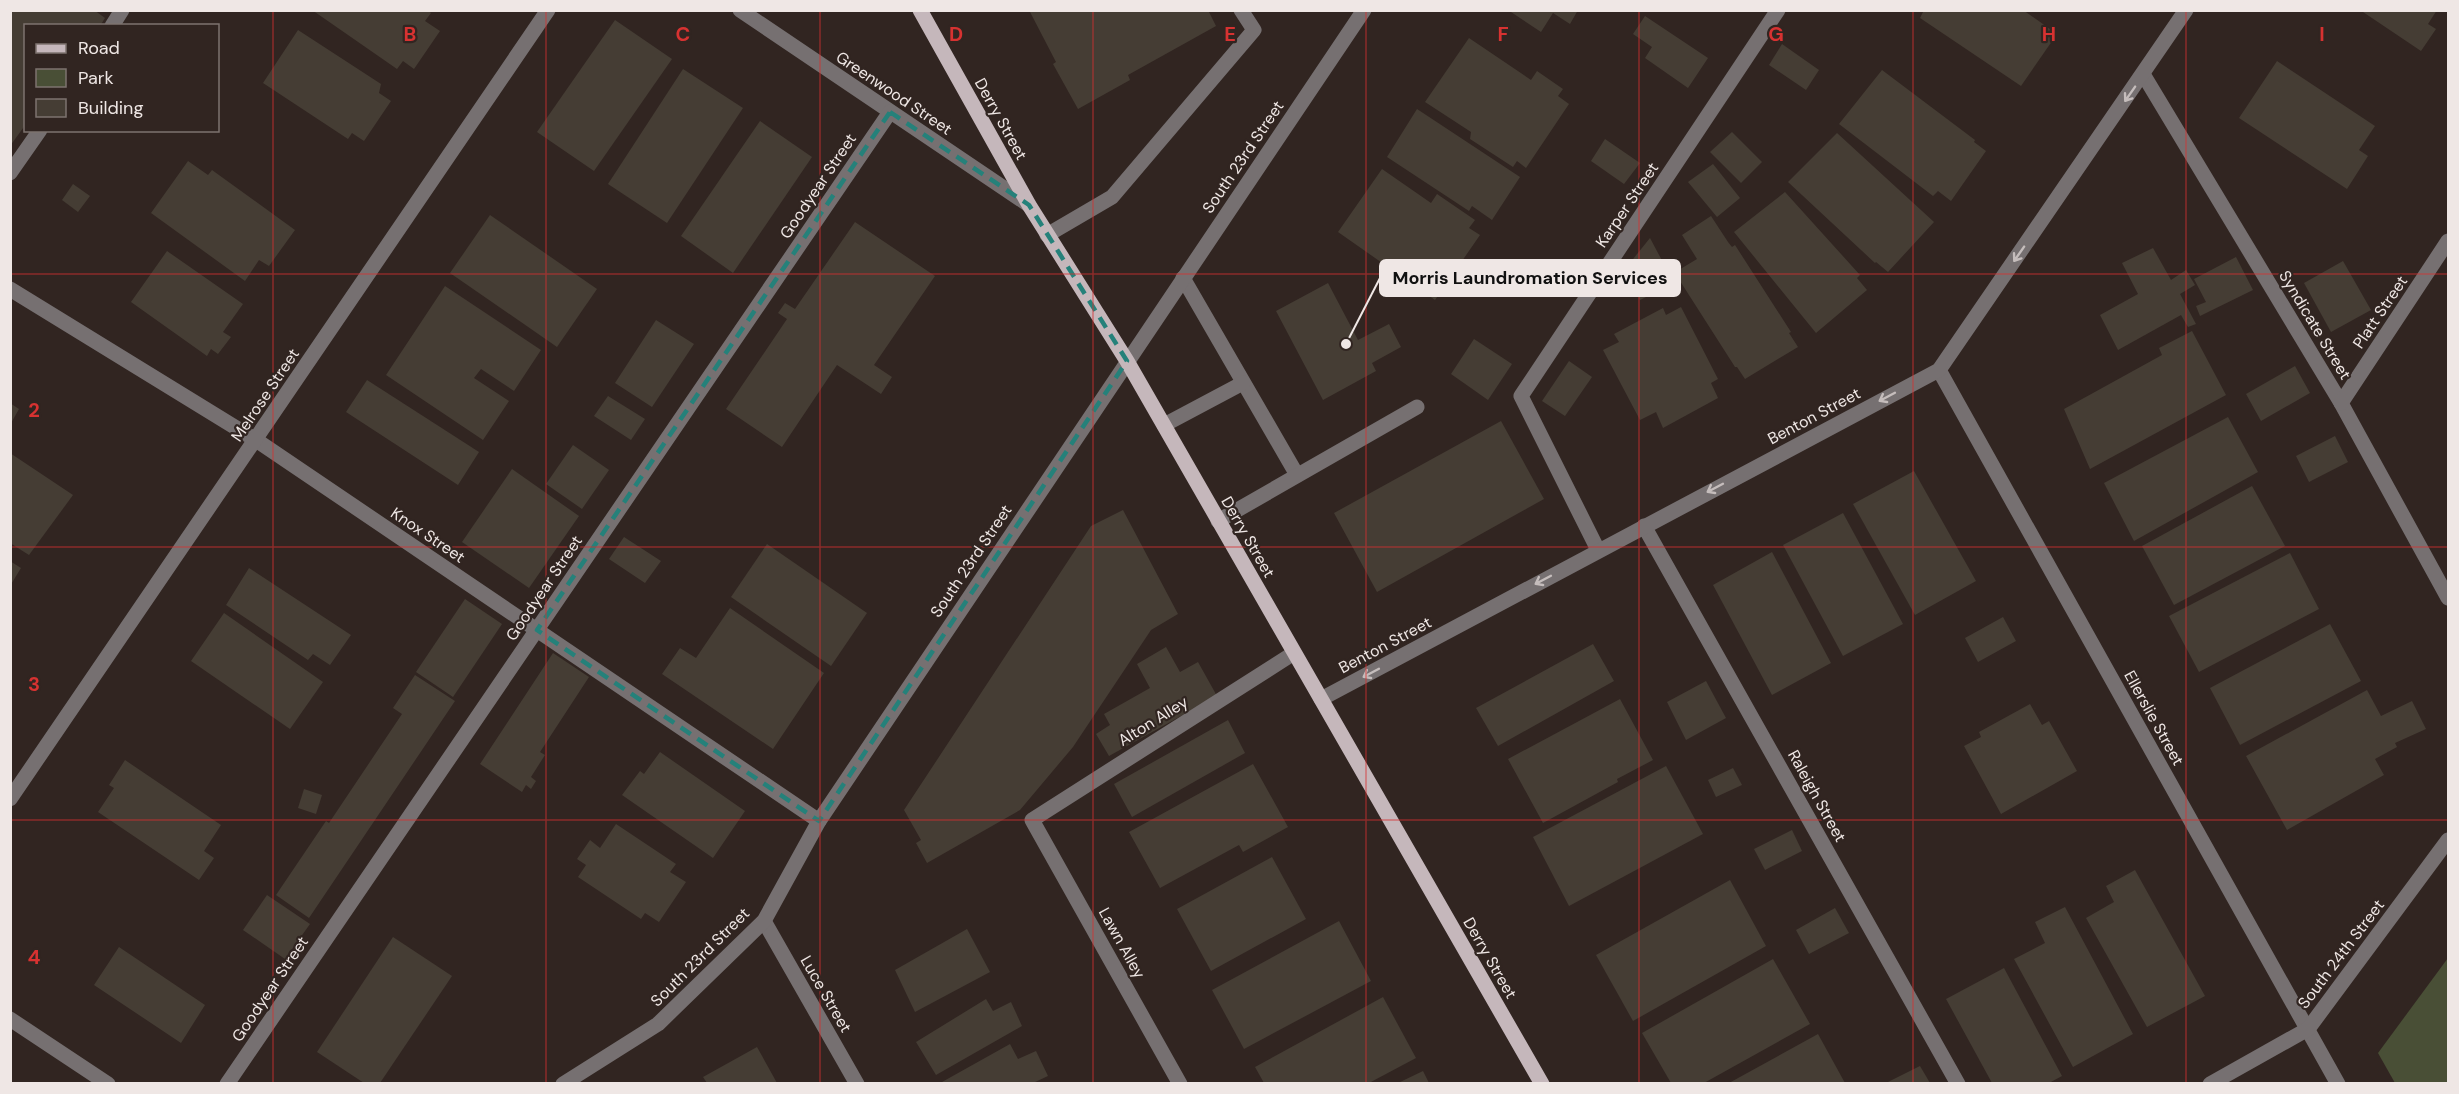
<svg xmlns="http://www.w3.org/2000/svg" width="2459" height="1094" font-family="'DM Sans',sans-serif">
  <rect width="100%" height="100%" fill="#312521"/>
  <path fill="#494f36" d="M2448 958V1083H2395L2378 1053Z"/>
  <g fill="#453d34">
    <path d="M10 10H94L105 18 100 26H26V124L10 146Z"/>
    <path d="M312 10H427L431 13 425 21 440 31 414 69 403 61 397 69Z"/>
    <path d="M1029 10H1208L1216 26 1128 75 1130 80 1078 109 1053 64 1056 62Z"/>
    <path d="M1508 10H1578L1570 24 1553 13 1541 32Z"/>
    <path d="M1924 10H2023L2057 34 2021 86 1920 18Z"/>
    <path d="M2360 10H2437L2428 24 2436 29 2421 51Z"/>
    <path d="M1645 16 1708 58 1688 88 1645 58 1652 47 1633 34Z"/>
    <path d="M615 20 672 59 594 171 537 132Z"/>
    <path d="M298 30 381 84 379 93 391 101 364 141 352 133 348 139 263 83Z"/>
    <path d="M1469 38 1531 80 1537 71 1563 89 1558 96 1569 104 1526 168 1517 161 1513 167 1470 139 1471 132 1425 102Z"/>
    <path d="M1782 44 1819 70 1806 90 1769 65Z"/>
    <path d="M2277 61 2375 126 2359 150 2368 156 2347 189 2239 118Z"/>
    <path d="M683 69 743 108 667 223 608 184Z"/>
    <path d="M1882 70 1975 140 1974 142 1986 151 1951 201 1938 191 1933 196 1839 124Z"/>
    <path d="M1417 109 1520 177 1492 220 1472 206 1469 211 1387 157Z"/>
    <path d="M760 121 812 157 733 273 681 236Z"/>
    <path d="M1732 132 1762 162 1741 183 1710 152Z"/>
    <path d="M1837 133 1934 222 1888 272 1876 262 1875 263 1788 182Z"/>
    <path d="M1605 139 1640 163 1624 184 1591 161Z"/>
    <path d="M188 161 208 175 212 170 295 230 269 266 259 260 245 281 151 213Z"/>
    <path d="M1713 164 1740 198 1717 217 1688 182Z"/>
    <path d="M1382 169 1431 203 1437 194 1475 220 1469 228 1480 235 1435 300 1338 232Z"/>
    <path d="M73 184 90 196 78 212 62 200Z"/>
    <path d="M1785 192 1860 275 1857 278 1867 290 1816 333 1734 232Z"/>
    <path d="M490 215 597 289 557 347 450 273Z"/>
    <path d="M1711 216 1728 242 1732 247 1735 245 1791 332 1789 333 1798 347 1745 379 1737 367H1735L1680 281 1677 271 1697 259 1682 235Z"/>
    <path d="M855 222 935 276 874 365 892 377 881 394 837 365 782 447 726 409 787 319 778 313 785 303 795 309Z"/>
    <path d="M1650 238 1674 283 1640 300 1625 269Z"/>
    <path d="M2153 248 2171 280 2186 270 2195 285 2180 294 2196 324 2188 327 2181 315 2118 350 2100 315 2138 294 2122 263Z"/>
    <path d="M167 251 243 304 223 332 231 337 218 354 211 349 207 356 131 302Z"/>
    <path d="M2236 257 2253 290 2200 316 2196 306 2206 302 2194 279Z"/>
    <path d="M2343 261 2371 310 2331 332 2304 283Z"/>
    <path d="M1328 283 1358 340 1389 324 1401 347 1372 363 1376 371 1323 400 1276 311Z"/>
    <path d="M445 286 541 350 514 391 481 369 474 378 509 401 483 440 386 375Z"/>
    <path d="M1681 307 1718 379 1711 383 1718 398 1663 428 1656 412 1640 420 1603 350 1619 342 1614 334 1663 308 1666 315Z"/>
    <path d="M656 320 694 344 652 407 615 383Z"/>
    <path d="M2192 331 2226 395 2090 469 2064 409 2162 355 2159 348Z"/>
    <path d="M1474 339 1512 364 1488 400 1451 374Z"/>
    <path d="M1569 361 1592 377 1565 416 1542 401Z"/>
    <path d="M2295 366 2310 393 2261 421 2246 394Z"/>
    <path d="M367 380 479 452 458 485 346 412Z"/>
    <path d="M608 396 645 419 631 440 594 416Z"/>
    <path d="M10 403 19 409 10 425Z"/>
    <path d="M2228 417 2258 472 2134 541 2104 483Z"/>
    <path d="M1501 421 1544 499 1377 592 1334 513Z"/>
    <path d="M2335 436 2348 462 2309 482 2296 456Z"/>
    <path d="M573 445 609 470 582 509 546 484Z"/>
    <path d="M10 453 73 495 29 555 10 543Z"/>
    <path d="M512 469 579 516 529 588 462 542Z"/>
    <path d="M1914 471 1976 581 1915 615 1853 504Z"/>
    <path d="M2252 486 2285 546 2174 605 2142 546Z"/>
    <path d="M1123 510 1178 614 1151 630 1073 747 1020 810 927 863 916 843 921 840 904 810 1091 526Z"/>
    <path d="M1843 513 1903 624 1843 656 1783 545Z"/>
    <path d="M624 537 661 561 645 583 609 559Z"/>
    <path d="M767 544 867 613 831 666 731 597Z"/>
    <path d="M1772 552 1831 663 1772 695 1713 585Z"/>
    <path d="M2290 553 2319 609 2199 672 2169 616Z"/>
    <path d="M10 561 21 568 10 586Z"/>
    <path d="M249 568 351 635 330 665 313 654 308 660 226 605Z"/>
    <path d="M465 599 502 624 453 697 416 672Z"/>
    <path d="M730 608 824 673 773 749 662 674 680 648 696 658Z"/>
    <path d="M224 613 323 682 290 729 191 661Z"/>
    <path d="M2003 617 2016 641 1978 662 1965 638Z"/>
    <path d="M2330 624 2361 681 2240 745 2210 688Z"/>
    <path d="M1593 644 1614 681 1498 746 1476 708Z"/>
    <path d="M1166 647 1180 672 1198 662 1217 696 1109 756 1096 734 1110 725 1104 714 1150 688 1137 664Z"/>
    <path d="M553 653 589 677 540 752 545 755 531 777 536 781 531 789 526 785 522 792 480 764Z"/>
    <path d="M415 675 455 701 309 918 276 895 326 821 329 823 402 714 393 708Z"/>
    <path d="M1706 681 1726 718 1686 740 1667 702Z"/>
    <path d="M2367 690 2381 716 2412 701 2426 729 2395 743 2397 747 2375 759 2384 775 2287 830 2246 756Z"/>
    <path d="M1620 699 1653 760 1617 779 1618 782 1543 823 1508 759Z"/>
    <path d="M2030 704 2042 725 2049 721 2077 771 2001 814 1964 746 1981 737 1979 732Z"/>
    <path d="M1228 720 1245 753 1132 817 1114 784Z"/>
    <path d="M660 752 745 811 713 858 622 795 640 771 644 774Z"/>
    <path d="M125 760 221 825 204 851 214 858 199 880 98 812 114 788 109 785Z"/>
    <path d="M1253 764 1288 827 1243 852 1239 845 1160 888 1129 832Z"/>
    <path d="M1666 766 1703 834 1569 906 1533 837Z"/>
    <path d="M1733 768 1742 785 1716 797 1708 780Z"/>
    <path d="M304 789 322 795 316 814 298 808Z"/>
    <path d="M616 824 676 864 670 872 686 882 659 922 645 913 641 919 578 877 586 865 577 859 590 840 600 848Z"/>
    <path d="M1792 830 1802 851 1765 870 1754 849Z"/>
    <path d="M1272 857 1306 919 1211 971 1177 909Z"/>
    <path d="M2135 870 2205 996 2147 1027 2086 918 2114 902 2106 886Z"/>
    <path d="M1730 880 1766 946 1633 1021 1596 955Z"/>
    <path d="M267 895 310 924 285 959 243 930Z"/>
    <path d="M2065 907 2133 1034 2073 1067 2014 959 2045 943 2035 922Z"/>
    <path d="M1835 908 1849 933 1809 954 1796 930Z"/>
    <path d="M1339 921 1371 981 1244 1049 1212 990Z"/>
    <path d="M967 929 990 972 915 1012 895 970Z"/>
    <path d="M393 937 452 976 380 1083H364L317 1052Z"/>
    <path d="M119 947 205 1005 181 1043 94 985Z"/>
    <path d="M1773 959 1810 1024 1704 1083H1671L1642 1033Z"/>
    <path d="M2004 968 2062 1076 2049 1083H1992L1946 999Z"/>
    <path d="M1383 997 1416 1058 1369 1083H1264L1255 1067Z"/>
    <path d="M986 999 993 1011 1011 1002 1022 1026 936 1075 916 1042Z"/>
    <path d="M1818 1034 1845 1083H1729Z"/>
    <path d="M1010 1044 1018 1059 1036 1051 1048 1076 1033 1083H943L942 1082Z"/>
    <path d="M757 1047 777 1083H707L703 1077Z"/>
    <path d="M1920 1066 1930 1083H1886Z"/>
    <path d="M1423 1071 1429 1083H1398Z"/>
  </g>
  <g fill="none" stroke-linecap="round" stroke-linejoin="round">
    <g stroke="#767071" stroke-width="15">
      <path d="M740 10 1029 205"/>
      <path d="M112 26 122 10"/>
      <path d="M2143 74 2341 403 2448 598"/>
      <path d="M10 173 40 130"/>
      <path d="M1047 235 1112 197 1254 30 1241 10"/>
      <path d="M1183 278 1297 475"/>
      <path d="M10 289 256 440 819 821"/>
      <path d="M1939 370 2338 1084"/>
      <path d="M2341 403 2448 241"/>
      <path d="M1164 425 1243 383"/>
      <path d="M1218 521 1417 407"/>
      <path d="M1644 526 1958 1084"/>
      <path d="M1598 550 1521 396 1778 10"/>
      <path d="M1321 699 1939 370 2186 10"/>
      <path d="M10 799 548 10"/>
      <path d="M764 921 857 1084"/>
      <path d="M10 1019 108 1084"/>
      <path d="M227 1084 890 112"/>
      <path d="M563 1084 658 1024 764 921 819 821 1364 10"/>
      <path d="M1180 1084 1032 820 1294 653"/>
      <path d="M2210 1084 2308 1029 2448 840"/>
    </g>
    <path stroke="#c5b7bb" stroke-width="15" d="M920 10 1029 205 1127 361 1542 1084"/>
  </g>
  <defs><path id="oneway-shaft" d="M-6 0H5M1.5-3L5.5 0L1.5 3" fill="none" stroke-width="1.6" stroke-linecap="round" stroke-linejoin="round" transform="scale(1.5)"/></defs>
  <g stroke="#c5bdbc">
    <use href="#oneway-shaft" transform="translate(2130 94) rotate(125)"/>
    <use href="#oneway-shaft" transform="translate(2019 254) rotate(125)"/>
    <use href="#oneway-shaft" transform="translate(1887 397) rotate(152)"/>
    <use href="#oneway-shaft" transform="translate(1715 488) rotate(152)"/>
    <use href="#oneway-shaft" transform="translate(1543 580) rotate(152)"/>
    <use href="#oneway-shaft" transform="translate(1371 673) rotate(152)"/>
  </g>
  <path fill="none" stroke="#25817a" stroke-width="4.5" stroke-dasharray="12 8" stroke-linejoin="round" d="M890 112 1029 205 1127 361 819 821 537 630Z"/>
  <path fill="none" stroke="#d73231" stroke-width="1.5" stroke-opacity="0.55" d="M273 10V1084M546 10V1084M820 10V1084M1093 10V1084M1366 10V1084M1639 10V1084M1913 10V1084M2186 10V1084M10 274H2448M10 547H2448M10 820H2448"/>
  <g text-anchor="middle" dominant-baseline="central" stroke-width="4.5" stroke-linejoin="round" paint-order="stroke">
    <g font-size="16" fill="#efe7e5" stroke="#312521">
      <text transform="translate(894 93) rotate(34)">Greenwood Street</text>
      <text transform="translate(1001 119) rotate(61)">Derry Street</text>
      <text transform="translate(1243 157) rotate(-56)">South 23rd Street</text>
      <text transform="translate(818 186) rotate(-56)">Goodyear Street</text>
      <text transform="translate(1627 205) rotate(-56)">Karper Street</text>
      <text transform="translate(2380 312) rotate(-56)">Platt Street</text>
      <text transform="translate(2315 325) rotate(59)">Syndicate Street</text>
      <text transform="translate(265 395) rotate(-56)">Melrose Street</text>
      <text transform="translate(1814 416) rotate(-28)">Benton Street</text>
      <text transform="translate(428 535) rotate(34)">Knox Street</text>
      <text transform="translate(1248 537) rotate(60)">Derry Street</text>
      <text transform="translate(971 561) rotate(-56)">South 23rd Street</text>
      <text transform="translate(544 588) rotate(-56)">Goodyear Street</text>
      <text transform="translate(1385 645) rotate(-28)">Benton Street</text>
      <text transform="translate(2154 718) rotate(61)">Ellerslie Street</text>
      <text transform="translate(1153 721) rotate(-32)">Alton Alley</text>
      <text transform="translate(1817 796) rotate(61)">Raleigh Street</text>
      <text transform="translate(1122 943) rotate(61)">Lawn Alley</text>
      <text transform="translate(2341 954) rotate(-53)">South 24th Street</text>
      <text transform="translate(700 957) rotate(-45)">South 23rd Street</text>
      <text transform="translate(1490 958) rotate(60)">Derry Street</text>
      <text transform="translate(270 989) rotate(-56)">Goodyear Street</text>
      <text transform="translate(826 994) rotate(60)">Luce Street</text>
    </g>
  </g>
  <g font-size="20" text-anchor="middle" font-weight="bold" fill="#d73231" stroke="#312521" stroke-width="4.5" stroke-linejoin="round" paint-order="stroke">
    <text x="410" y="41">B</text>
    <text x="683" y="41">C</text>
    <text x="956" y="41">D</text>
    <text x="1230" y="41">E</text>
    <text x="1503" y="41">F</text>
    <text x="1776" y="41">G</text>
    <text x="2049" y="41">H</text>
    <text x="2322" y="41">I</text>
    <text x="34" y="417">2</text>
    <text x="34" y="691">3</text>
    <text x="34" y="964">4</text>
  </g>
  <path fill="none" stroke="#efe7e5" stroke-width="2" d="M1346 344L1380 278"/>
  <circle fill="#efe7e5" stroke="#312521" stroke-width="2" cx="1346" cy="344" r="6"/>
  <rect fill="#efe7e5" stroke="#efe7e5" stroke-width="2" x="1380" y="260" width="300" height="36" rx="6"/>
  <g font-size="18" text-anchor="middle" font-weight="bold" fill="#111">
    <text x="1530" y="284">Morris Laundromation Services</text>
  </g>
  <rect width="2459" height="1094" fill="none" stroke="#efe7e5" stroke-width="24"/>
  <rect x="24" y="24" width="195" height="108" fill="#312521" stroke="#7d736f" stroke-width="1.5"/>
  <rect x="36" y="44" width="30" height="9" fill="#c5b7bb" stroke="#7d736f" stroke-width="1.5"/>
  <text x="78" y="54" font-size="18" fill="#efe7e5">Road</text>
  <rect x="36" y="69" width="30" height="18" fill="#494f36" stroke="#7d736f" stroke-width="1.5"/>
  <text x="78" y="84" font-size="18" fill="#efe7e5">Park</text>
  <rect x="36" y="99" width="30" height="18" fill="#453d34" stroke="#7d736f" stroke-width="1.5"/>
  <text x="78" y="114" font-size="18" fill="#efe7e5">Building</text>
</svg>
